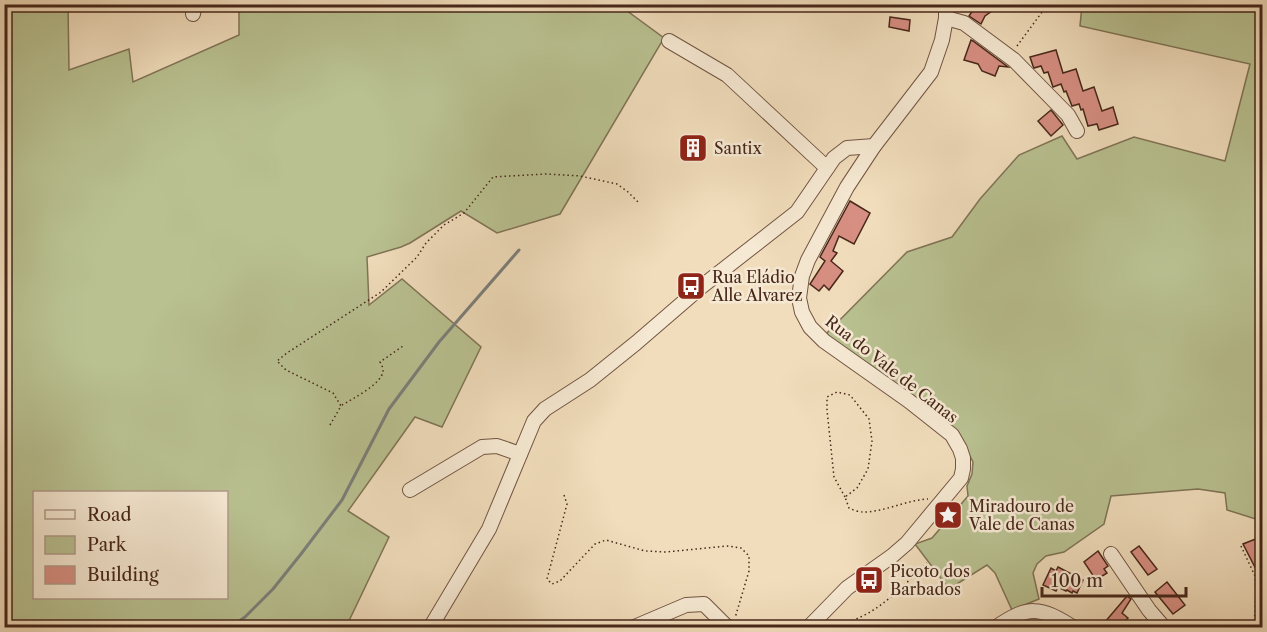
<svg xmlns="http://www.w3.org/2000/svg" width="1267" height="632" font-family="'Libre Caslon Text',serif">
  <rect width="100%" height="100%" fill="#f1ddbc"/>
  <filter id="stains"><feTurbulence type="fractalNoise" baseFrequency=".00333" numOctaves="4"/><feColorMatrix values="0 0 0 0 .2 0 0 0 0 .09 0 0 0 0 .02 0 0 0 .5 -.17"/></filter>
  <radialGradient id="worn" r=".72"><stop offset=".6" stop-color="#630" stop-opacity="0"/><stop offset="1" stop-color="#630" stop-opacity=".3"/></radialGradient>
  <g fill="#b9c191" stroke="#807456" stroke-width="1.5" fill-rule="evenodd">
    <path d="M444 4V6L452 4 619 5 664 38 560 214 497 233 461 211 410 243 401 247 367 257 369 305 402 279 481 347 442 427 415 417 348 511 389 537 346 627H5L4 5H68L69 70 129 49 133 82 239 35V5ZM34 492H226V598H34Z"/>
    <path d="M1082 5H1262V521L1227 510 1225 493 1198 489 1111 496 1104 524 1064 552 1046 556 1037 564 1033 573 1039 599 1012 610 995 573 987 565 949 589 915 544 932 538 968 496 967 486 972 474 973 462 963 443 912 398 826 334 907 252 952 237 980 199 1019 155 1062 136 1077 159 1134 137 1225 161 1250 64 1080 26Z"/>
  </g>
  <g fill="none" stroke-linecap="round" stroke-linejoin="round">
    <path stroke="#7b7f7a" stroke-width="3" d="M229 628 245 617 273 589 301 554 342 500 389 409 439 342 519 250"/>
  </g>
  <g fill="#d88f83" stroke="#47271a" stroke-width="1.5">
    <path d="M977 4H1002L985 16 981 24 969 16Z"/>
    <path d="M890 17 910 20 909 31 889 27Z"/>
    <path d="M971 40 973 41 1008 67 999 66 995 76 982 71 978 64 964 60Z"/>
    <path d="M1056 50 1063 73 1076 69 1083 91 1094 87 1102 111 1113 107 1118 124 1099 130 1097 124 1088 126 1083 109 1081 110 1079 104 1072 106 1066 91 1064 92 1061 84 1053 87 1048 72 1044 73 1041 66 1034 68 1033 66 1030 57Z"/>
    <path d="M1051 110 1063 125 1051 136 1038 121Z"/>
    <path d="M850 201 870 213 854 244 839 236 833 251 837 253 831 261 843 271 829 290 824 285 819 291 810 284 825 261 820 257Z"/>
    <path d="M1263 536V583L1243 544Z"/>
    <path d="M1139 546 1157 569 1148 575 1131 552Z"/>
    <path d="M1098 551 1108 566 1104 569 1107 573 1096 580 1084 562Z"/>
    <path d="M1058 567 1083 580 1077 593 1073 591 1072 593 1067 590 1066 591 1058 587 1056 591 1043 585 1051 568 1056 571Z"/>
    <path d="M1167 582 1185 605 1173 614 1155 592Z"/>
    <path d="M1127 596 1131 599 1122 613 1128 618 1126 620 1128 621 1123 627H1111L1105 622Z"/>
  </g>
  <g fill="none" stroke-linecap="round" stroke-linejoin="round">
    <g stroke="#725442" stroke-width="16">
      <g id="minor">
        <path d="M193 14 195 4"/>
        <path d="M946 18 964 23 1014 60 1068 115 1077 131"/>
        <path d="M669 41 727 75 827 168"/>
        <path d="M410 490 482 447 497 446 520 454"/>
        <path d="M1111 554 1149 610 1161 624"/>
        <path d="M430 628 489 529 534 421 545 409 590 380 636 343 701 287 797 212 834 158 847 148 874 146"/>
        <path d="M632 628 686 605 704 604 728 628"/>
        <path d="M808 628 847 588 892 556 907 543 961 478 963 469V458L960 449 952 435 909 401 824 341 810 327 802 312 799 298 802 276 808 260 847 187 874 146 931 72 942 40 946 18V4"/>
        <path d="M995 628C1028 605 1040 606 1074 628"/>
      </g>
    </g>
    <g stroke="#47271a" stroke-width="1.5" stroke-dasharray="1.5 3" stroke-linecap="butt">
      <path d="M1017 46 1048 4"/>
      <path d="M342 405C352 399 382 384 383 371 383 368 382 365 380 362L403 346"/>
      <path d="M330 425 341 406 333 393 286 370 277 361 287 353 381 292 417 257 426 243 444 225 464 213 493 177 547 174 580 176 617 184 628 192 639 203"/>
      <path d="M564 495 567 504 547 579 552 584 560 581 595 544 606 540 645 551 666 552 727 546 741 548 749 556V571L735 618"/>
      <path d="M845 497 834 477 827 410V397L837 392 850 395 869 419 872 441 868 469 857 488 845 497 849 508C853 510 859 512 863 512 885 512 906 500 928 499"/>
      <path d="M1241 546 1255 576 1256 592 1254 628"/>
      <path d="M841 628C850 620 861 618 870 612 892 599 909 580 927 563"/>
    </g>
    <use href="#minor" stroke="#f6e9d3" stroke-width="14"/>
  </g>
  <defs>
    <g id="building-square" transform="scale(1.5)"><rect x="-9" y="-9" width="18" height="18" rx="4" fill="#8f2418" stroke="#f6e9d3"/><path d="M-4-6H4V6H1V3H-1V6H-4ZM-2.5-4.3h1.7v1.8h-1.7ZM.8-4.3h1.7v1.8H.8ZM-2.5-1h1.7V.8h-1.7ZM.8-1h1.7V.8H.8Z" fill="#fff"/></g>
    <g id="bus-square" transform="scale(1.5)"><rect x="-9" y="-9" width="18" height="18" rx="4" fill="#8f2418" stroke="#f6e9d3"/><path d="M-5-6H5V4H4V6H2V4H-2V6H-4V4H-5ZM-3.5-4V0h7V-4ZM-3.5 1.2v1.5H-2V1.2ZM2 1.2v1.5H3.5V1.2Z" fill="#fff"/></g>
    <g id="sight-square" transform="scale(1.5)"><rect x="-9" y="-9" width="18" height="18" rx="4" fill="#8f2418" stroke="#f6e9d3"/><path d="M0-6L1.8-2.2L6-1.7L2.9 1.2L3.7 5.4L0 3.3L-3.7 5.4L-2.9 1.2L-6-1.7L-1.8-2.2Z" fill="#fff"/></g>
  </defs>
  <g fill-rule="evenodd">
    <use href="#building-square" x="693" y="148"/>
    <use href="#bus-square" x="691" y="286"/>
    <use href="#sight-square" x="948" y="515"/>
    <use href="#bus-square" x="869" y="580"/>
  </g>
  <g text-anchor="middle" dominant-baseline="central" stroke-width="5" stroke-linejoin="round" paint-order="stroke">
    <g font-size="16" fill="#47271a" stroke="#f6e9d3" text-anchor="start">
      <text x="714" y="148">Santix</text>
      <text x="712" y="277">Rua Eládio<tspan x="712" dy="18">Alle Alvarez</tspan></text>
      <text x="969" y="506">Miradouro de<tspan x="969" dy="18">Vale de Canas</tspan></text>
      <text x="890" y="571">Picoto dos<tspan x="890" dy="18">Barbados</tspan></text>
    </g>
    <g font-size="16" fill="#47271a" stroke="#f6e9d3">
      <text transform="translate(892 369) rotate(38)">Rua do Vale de Canas</text>
    </g>
  </g>
  <rect width="1267" height="632" fill="none" stroke="#f1ddbc" stroke-width="24"/>
  <rect x="6" y="6" width="1255" height="620" fill="none" stroke="#47271a" stroke-width="3"/>
  <rect x="12" y="12" width="1243" height="608" fill="none" stroke="#47271a" stroke-width="1.5"/>
  <rect x="33" y="491" width="195" height="108" fill="#f6e9d3" stroke="#b09b89" stroke-width="1.5"/>
  <rect x="45" y="510" width="30" height="9" fill="#f6e9d3" stroke="#b09b89" stroke-width="1.5"/>
  <text x="87" y="521" font-size="18" fill="#47271a">Road</text>
  <rect x="45" y="536" width="30" height="18" fill="#b9c191" stroke="#b09b89" stroke-width="1.5"/>
  <text x="87" y="551" font-size="18" fill="#47271a">Park</text>
  <rect x="45" y="566" width="30" height="18" fill="#d88f83" stroke="#b09b89" stroke-width="1.5"/>
  <text x="87" y="581" font-size="18" fill="#47271a">Building</text>
  <path d="M1042 587v9h144v-9" fill="none" stroke="#47271a" stroke-width="3"/>
  <text x="1051" y="587" font-size="18" fill="#47271a" stroke="#f6e9d3" stroke-width="4.5" paint-order="stroke">100 m</text>
  <rect width="100%" height="100%" filter="url(#stains)"/>
  <rect width="100%" height="100%" fill="url(#worn)"/>
</svg>
